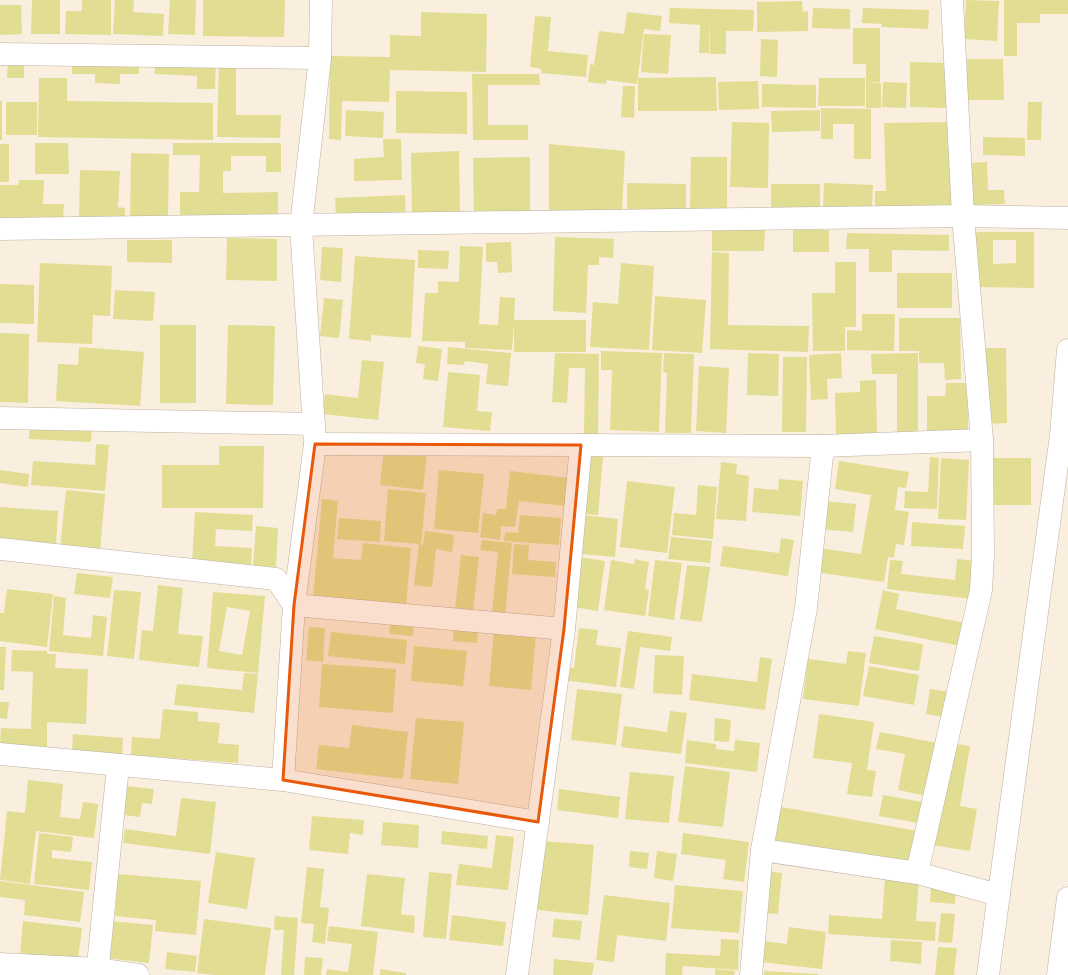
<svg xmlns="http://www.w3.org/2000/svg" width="1068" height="975" font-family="'DM Sans',sans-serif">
  <rect width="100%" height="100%" fill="#faeede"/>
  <g fill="#e1de93" fill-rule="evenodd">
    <path d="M32 0H60V34H31Z"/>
    <path d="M82 0H111V35L65 34 66 11H82Z"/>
    <path d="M115 0H134L133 12 164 14 163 36 113 34Z"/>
    <path d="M170 0H196L195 35 168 34Z"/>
    <path d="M203 0H285L284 37 203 36Z"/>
    <path d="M966 0 999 1 997 41 964 39Z"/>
    <path d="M1004 0H1068V14H1040V23H1017V56H1004Z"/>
    <path d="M802 1 803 12 808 11V31L757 32V2Z"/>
    <path d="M0 5H21L22 34 0 35Z"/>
    <path d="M670 8 754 10 753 31H726V54H710V20L709 53H699L700 25 669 23Z"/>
    <path d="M813 8 850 9V29L812 28Z"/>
    <path d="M863 8 929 10 928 29 882 27V24L862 23Z"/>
    <path d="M421 12 487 14 486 72 390 70 389 102 342 101 341 140 329 139 330 56 390 57V35L421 36Z"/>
    <path d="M627 12 662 16 660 31 644 29 637 84 606 80V84L588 82 590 64 594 65 599 31 624 34Z"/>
    <path d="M535 16 551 17 548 51 588 55 586 77 541 73V69L530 67Z"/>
    <path d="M853 28H880V82L866 83V64H853Z"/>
    <path d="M644 34 671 35 668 74 641 72Z"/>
    <path d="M761 39 778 40 777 77 760 76Z"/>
    <path d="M8 58H24V78H7Z"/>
    <path d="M155 58 216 60 215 89H197V76L155 74Z"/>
    <path d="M967 59H1003L1004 100H967Z"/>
    <path d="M72 60 139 61V74H120V84L95 83V74H72Z"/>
    <path d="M219 61 236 62V115H281L280 138 217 137Z"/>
    <path d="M910 62 946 63V108L910 107Z"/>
    <path d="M472 74H539L540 85H488V125H528V140H473Z"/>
    <path d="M716 77 717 111H638V78Z"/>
    <path d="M39 78H67V101L213 103V140L38 137Z"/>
    <path d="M819 78H865V106H818Z"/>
    <path d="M758 81 759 109 719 110 718 82Z"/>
    <path d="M883 82 907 83 906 108 882 107Z"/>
    <rect x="866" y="83" width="15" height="25"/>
    <path d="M762 84 816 85V108L762 107Z"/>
    <path d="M623 86H635L634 118 621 117Z"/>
    <path d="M396 91 467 92V134L396 133Z"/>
    <rect x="0" y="101" width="2" height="39"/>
    <rect x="6" y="102" width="31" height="33"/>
    <path d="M1028 102H1042L1041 140H1027Z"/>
    <path d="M821 108 871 109V159H854V124H833V139H821Z"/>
    <path d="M346 110 384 112 383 138 345 136Z"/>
    <path d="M820 110V131L772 132 771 111Z"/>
    <path d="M732 122 769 123 768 188 730 187Z"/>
    <path d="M953 122 954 206 875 208V191H886L884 123Z"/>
    <path d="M983 137 1025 138V156L983 155Z"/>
    <path d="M383 139H401L402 180 354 181V159L384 157Z"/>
    <path d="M35 143H68L69 174H35Z"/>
    <path d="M173 143H281V172H266V156H231V171H223V193L278 192V220H180V192H199L200 155H173Z"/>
    <rect x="0" y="144" width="9" height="38"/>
    <path d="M549 144 625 151 622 212 549 213Z"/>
    <path d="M459 151 460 214 412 215 411 153Z"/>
    <path d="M131 153 169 154 168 220 130 219Z"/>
    <path d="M530 157V218H474L473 158Z"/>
    <path d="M691 157H727V211L690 210Z"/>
    <path d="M987 162 988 190H1004L1005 204 972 205 970 163Z"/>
    <path d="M80 170 120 171 118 207 125 208V220L79 218Z"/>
    <path d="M19 180H44L43 204H64L63 221 0 220V185H18Z"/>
    <path d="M627 183 686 184V212H627Z"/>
    <path d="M824 183 873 185 872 208 823 207Z"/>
    <rect x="771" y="184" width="49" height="24"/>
    <path d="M405 195 406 215 336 218 335 198Z"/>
    <path d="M712 229H765L764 251H712Z"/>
    <rect x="793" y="230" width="36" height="22"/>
    <path d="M976 232H1034V288L977 287ZM993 240H1016V263L993 264Z"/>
    <path d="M847 233 949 235V251L892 250V272H869V249H846Z"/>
    <path d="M555 237 614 239 613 258 599 257V265H588L586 313 553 311Z"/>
    <path d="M227 238 277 239V281L226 280Z"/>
    <path d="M127 240H172V263L127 262Z"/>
    <path d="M511 242 512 272 498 273 497 262H486V243Z"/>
    <path d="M460 246 483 247 479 324 498 325 500 297 515 298 514 320H586V352H514V323L512 350 465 348V342L422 341 425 293H438V281L459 282Z"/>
    <path d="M322 247 343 248 341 282 320 280Z"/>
    <path d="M418 250 449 251 448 269 418 268Z"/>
    <path d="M712 252 729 253 728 325 809 326 808 352 710 349Z"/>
    <path d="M355 256 415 260 411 338 371 335V341L349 339Z"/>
    <path d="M835 262H856V327H845V351H813L812 293H835Z"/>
    <path d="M40 263 112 266 110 316 93 315 92 344 37 342Z"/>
    <path d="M621 263 654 266 649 350 590 347 593 302 618 304Z"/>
    <rect x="897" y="273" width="55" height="35"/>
    <path d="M0 284 34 285V324L0 323Z"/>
    <path d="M115 290 155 292 153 321 113 319Z"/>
    <path d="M655 296 706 300 702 353 652 350Z"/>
    <path d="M324 298 343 300 339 338 320 336Z"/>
    <path d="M862 314H895L894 351 847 350V330L862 331Z"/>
    <path d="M899 318H960L961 379 945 380 944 363H919V351H899Z"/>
    <rect x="160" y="325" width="36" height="78"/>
    <path d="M228 325 275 326 273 405 226 404Z"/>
    <path d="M0 333 29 334 28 403 0 402Z"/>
    <path d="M418 346 442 349 438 381 423 379 425 364 416 363Z"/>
    <path d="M79 347 144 352 140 406 56 401 58 364 78 365Z"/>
    <path d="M448 347 511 353 508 386 486 384 488 364 465 361 464 365 447 364Z"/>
    <path d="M985 348H1006L1007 423 986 424Z"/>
    <path d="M601 351 662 353 659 432 610 430 612 370H601Z"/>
    <path d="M555 353 599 354 598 435H584L585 368H569L567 403 552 402Z"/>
    <path d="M664 353 694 354 691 433H665L667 373 663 372Z"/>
    <path d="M748 353 779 354 778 396 747 395Z"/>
    <path d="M841 353 842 378 827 379 828 399 811 400 809 355Z"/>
    <path d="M918 353V433H897V374H872L871 354Z"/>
    <path d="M783 357H807L806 432H782Z"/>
    <path d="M362 360 384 362 378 420 323 414 325 394 358 398Z"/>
    <path d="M699 366 729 368 726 433 696 431Z"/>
    <path d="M448 372 480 375 477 411 492 412 490 431 443 427Z"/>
    <path d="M876 380 877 435 836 436 835 393 860 392V381Z"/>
    <path d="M946 383H968V434H927V396H945Z"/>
    <path d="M30 425 92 428 91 442 29 439Z"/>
    <path d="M96 444 109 445 105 491 31 485 33 461 95 465Z"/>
    <path d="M219 446H264L263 508H162V465H219Z"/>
    <path d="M384 449 427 453 423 490 380 485Z"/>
    <path d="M588 456 603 457 598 515 584 514Z"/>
    <path d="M930 457 939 458 937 509 904 508 905 491 928 492Z"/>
    <path d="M941 458 969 460 966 520 938 519Z"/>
    <rect x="987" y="458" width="44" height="47"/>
    <path d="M839 461 909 472 906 488 898 487 895 510 909 512 904 545 896 544 894 558 888 557 884 582 815 572 819 548 861 554 871 495 835 489Z"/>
    <path d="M721 462 737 464 736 474 749 476 746 521 716 519Z"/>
    <path d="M0 470 29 474 28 487 0 483Z"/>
    <path d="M439 470 484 474 478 533 434 529Z"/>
    <path d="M510 471 569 478 565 506 519 501 515 527 501 526 500 540 480 537 483 513 496 515 497 509H506Z"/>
    <path d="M779 479 803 481 800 516 752 512 754 488 778 490Z"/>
    <path d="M627 481 675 487 667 553 620 547Z"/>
    <path d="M698 485 717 487 713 539 672 535 674 513 696 515Z"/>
    <path d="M388 489 426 493 421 545H423L425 531 454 535 452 552 436 549 432 587 414 585 419 544 384 541Z"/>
    <path d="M66 490 105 494 100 552 60 549Z"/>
    <path d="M322 499 338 501 333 558 361 560 363 543 411 548 406 606 313 598Z"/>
    <path d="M822 501 856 504 853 532 819 529Z"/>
    <path d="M0 507 58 511 56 546 0 542Z"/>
    <path d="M195 512 253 515 252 531 216 529 215 546 252 548 251 567 192 564Z"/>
    <path d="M520 515 561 518 559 545 504 541 505 532 518 533Z"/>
    <path d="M583 515 618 519 615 557 580 554Z"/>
    <path d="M339 518 381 521 380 542 337 539Z"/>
    <path d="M912 522 965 526 963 549 911 546Z"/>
    <path d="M256 526 278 528 276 567 253 566Z"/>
    <path d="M671 537 712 541 710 563 668 559Z"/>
    <path d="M781 538 794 540 788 576 720 566 723 546 779 553Z"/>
    <path d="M482 540 512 543 505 615 492 614 498 552 480 550Z"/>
    <path d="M514 544 529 545 528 560 556 562 555 577 512 574Z"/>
    <path d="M461 555 479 557 473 612 455 610Z"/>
    <path d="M579 557 605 561 598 611 573 607Z"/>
    <path d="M635 559 649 562 645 589 649 590 645 616 604 610 611 560 634 564Z"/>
    <path d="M957 559 977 561 972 599 887 589 890 560 903 561 901 574 955 580Z"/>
    <path d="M655 560 682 563 674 620 648 616Z"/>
    <path d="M687 565 710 567 702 622 680 619Z"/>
    <path d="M77 573 113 577 110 598 74 594Z"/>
    <path d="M158 585 183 588 178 634 203 636 199 667 139 660 142 630 153 631Z"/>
    <path d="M7 589 53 594 47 647 0 641V613H4Z"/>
    <path d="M114 590 141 592 134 659 107 656Z"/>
    <path d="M883 590 899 594 896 609 965 623 961 646 875 629Z"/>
    <path d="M213 592 265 596 258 673 207 668ZM227 607 250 611 242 655 219 651Z"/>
    <path d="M54 596 66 598 63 635 91 638 93 615 107 617 103 656 49 651Z"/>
    <path d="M390 620 414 622 413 636 389 634Z"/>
    <path d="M454 625 478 627 477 643 453 641Z"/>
    <path d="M309 627 325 628 323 662 306 660Z"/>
    <path d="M579 628 598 630 596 645 621 648 616 687 563 680 565 667 574 668Z"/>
    <path d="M494 631 536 635 531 690 489 686Z"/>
    <path d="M628 631 672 637 670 651 640 647 634 689 620 687Z"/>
    <path d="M331 632 407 640 405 664 328 656Z"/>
    <path d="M874 636 923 644 919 671 869 663Z"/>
    <path d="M414 646 467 651 463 686 411 681Z"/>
    <path d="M0 647H6L4 690H0Z"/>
    <path d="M12 650 47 651V654H56L55 668 88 669 86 724 47 722V748L0 746 1 728 31 729 33 672 11 671Z"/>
    <path d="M848 651 866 653 859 706 803 699 808 659 846 664Z"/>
    <path d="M655 655 684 656 682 695 653 693Z"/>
    <path d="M760 657 772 659 765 710 689 700 692 674 757 682Z"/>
    <path d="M322 664 396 669 393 713 319 707Z"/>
    <path d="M869 666 919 675 914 705 863 696Z"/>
    <path d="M244 673 258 674 254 713 174 705 177 684 242 690Z"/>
    <path d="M577 689 622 694 616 745 571 740Z"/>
    <path d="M930 689 950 692 945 717 926 714Z"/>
    <path d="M0 702H9L7 719 0 718Z"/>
    <path d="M163 709 198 712V721L220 723 218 743 239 745 238 763 131 755 132 737 160 739Z"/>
    <path d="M670 711 687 713 681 754 621 747 624 726 667 732Z"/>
    <path d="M819 714 874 722 867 770 876 771 872 797 847 794 852 763 813 758Z"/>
    <path d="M416 718 464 722 458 784 410 779Z"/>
    <path d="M715 718 731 720 729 742 714 741Z"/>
    <path d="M352 725 408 732 403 779 316 769 319 745 349 748Z"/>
    <path d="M880 732 937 743 927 796 898 790 905 754 876 749Z"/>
    <path d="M73 734 123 738 122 756 72 752Z"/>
    <path d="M687 740 716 744V749L734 751 735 740 760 743 757 772 685 763Z"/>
    <path d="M949 743 970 746 960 806 977 809 970 851 932 845Z"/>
    <path d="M685 766 730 772 723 827 678 822Z"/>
    <path d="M630 772 674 776 669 823 625 819Z"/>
    <path d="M28 780 63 784 60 817 80 819 83 802 98 804 94 838 36 831 30 884 0 880 7 811 25 813Z"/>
    <path d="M126 786 154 789 152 804 142 803 140 817 123 815Z"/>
    <path d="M559 789 620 797 618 818 557 810Z"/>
    <path d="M883 795 928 803 924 824 879 816Z"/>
    <path d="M181 798 216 802 210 854 123 843 125 829 176 836Z"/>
    <path d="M776 806 918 831 912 866 769 840Z"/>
    <path d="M312 816 364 820 363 835 350 833 348 854 309 850Z"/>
    <path d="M383 822 419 825 418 848 381 845Z"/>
    <path d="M442 831 488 836 487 849 441 844Z"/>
    <path d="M39 833 73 837 71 852 52 850V858L92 862 89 890 34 884Z"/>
    <path d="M683 833 749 842 744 882 723 879 726 860 681 854Z"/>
    <path d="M496 835 514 837 508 890 456 885 459 864 492 868Z"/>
    <path d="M543 841 594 845 588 915 537 910Z"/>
    <path d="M630 851 649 853 647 869 629 867Z"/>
    <path d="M657 851 677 854 673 881 654 878Z"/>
    <path d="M216 852 255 858 247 909 208 903Z"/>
    <path d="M307 867 324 869 320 907 329 908 325 944 312 942 314 924 301 923Z"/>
    <path d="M766 871 782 873 778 914 762 913Z"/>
    <path d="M429 872 452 874 446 939 423 937Z"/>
    <path d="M118 874 201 881 196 935 155 931 156 920 115 916Z"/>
    <path d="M367 874 405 878 401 914 415 916 414 933 361 926Z"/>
    <path d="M885 878 919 880 916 921 936 922 935 941 828 934 829 915 882 919Z"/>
    <path d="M0 881 84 892 80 922 24 915 25 900 0 897Z"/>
    <path d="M675 885 743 891 739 933 671 928Z"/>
    <path d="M931 886 956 887 955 904 930 902Z"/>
    <path d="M604 895 670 903 666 941 617 935 614 962 596 960Z"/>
    <path d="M941 913 955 914 952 943 938 942Z"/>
    <path d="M452 915 506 922 503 946 449 940Z"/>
    <path d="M275 916 298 918 294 975H281L284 930H274Z"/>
    <path d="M204 919 271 928 265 975H214L197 973Z"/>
    <path d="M554 919 582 921 580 940 552 937Z"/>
    <path d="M23 921 82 928 78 960 20 953Z"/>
    <path d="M110 921 153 925 149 963 106 958Z"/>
    <path d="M329 926 378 932 373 975H326L327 969 348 972 352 944 327 941Z"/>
    <path d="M789 927 826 932 822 969 759 962 762 941 787 944Z"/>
    <path d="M721 939 739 940 738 970 683 966 682 975H665L666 953 720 956Z"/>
    <path d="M891 940 922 942 921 964 890 961Z"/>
    <path d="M938 947 957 948 954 975H935Z"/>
    <path d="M167 952 197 956 195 972 165 969Z"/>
    <path d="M305 957 323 958 321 975H304Z"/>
    <path d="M554 959 594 963 592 975H553Z"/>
    <path d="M380 969 406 973V975H380Z"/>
    <path d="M715 969 735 971 734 975H715Z"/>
    <path d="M765 971 818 974V975H764Z"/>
  </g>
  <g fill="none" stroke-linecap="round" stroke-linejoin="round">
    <g stroke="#bcb1a2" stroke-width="23">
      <g id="minor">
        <path d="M0 54 320 58"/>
        <path d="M0 229 963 216 1068 218"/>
        <path d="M0 418 314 424"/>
        <path d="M315 444 823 446 982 440"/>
        <path d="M0 549 276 579 294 605 564 629"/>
        <path d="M0 754 283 780 538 822"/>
        <path d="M283 780 294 605 315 444 301 226 320 58 321 0"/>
        <path d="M762 850 917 873 999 895"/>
        <path d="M917 873 981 590 983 555 982 440 963 216 952 0"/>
        <path d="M0 964 97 969 138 975"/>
        <path d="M97 975 118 766"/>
        <path d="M517 975 564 629 581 445"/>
        <path d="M751 975 762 850 806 608 823 446"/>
        <path d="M988 975 1061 435 1068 350"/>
        <path d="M1058 975 1068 898"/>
      </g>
    </g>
    <use href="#minor" stroke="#fff" stroke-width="22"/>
  </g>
  <path fill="#e8590c" fill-opacity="0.2" stroke="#e8590c" stroke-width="3" stroke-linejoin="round" d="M315 444 581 445 564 629 538 822 283 780 294 605Z"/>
</svg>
